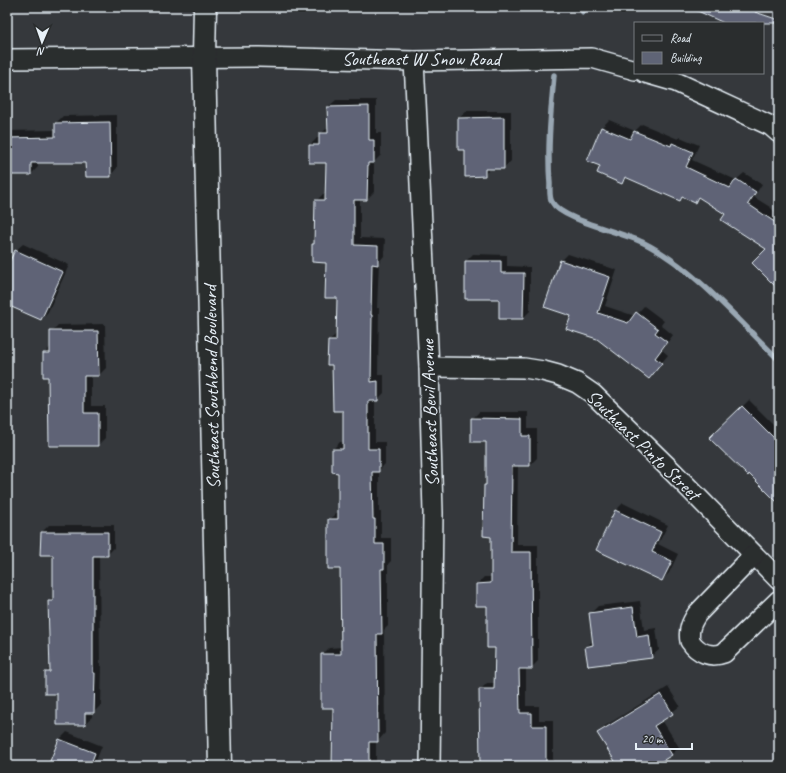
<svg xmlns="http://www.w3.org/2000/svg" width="786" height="773" font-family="Caveat,sans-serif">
  <rect width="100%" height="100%" fill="#35383c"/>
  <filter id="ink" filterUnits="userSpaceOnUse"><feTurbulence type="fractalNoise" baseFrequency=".025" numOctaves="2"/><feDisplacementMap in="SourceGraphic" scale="8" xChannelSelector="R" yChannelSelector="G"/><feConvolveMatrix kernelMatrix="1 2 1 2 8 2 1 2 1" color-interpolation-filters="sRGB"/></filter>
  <g filter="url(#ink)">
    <g fill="#0007">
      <path d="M43 7H67L66 8Z"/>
      <path d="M701 7H762L755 23H719L720 20Z"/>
      <path d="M336 100H376V133H381V155L374 162V192L367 199H360V238L385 239 384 256 379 262 377 308H379L378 375H384V393L377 400H375V442H385V464L379 470V512H381V538H391V561L388 564V626L384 630 385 733 378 741H376V762L373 766H333L334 707 322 655 329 648 342 647 341 568 329 520 336 513H339V472L333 449 340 442H344V410L329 341 336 334H337L338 297 327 262 313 244 315 242 316 201 323 194H326L327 162 310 145 317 138H320V134L329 127 328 107Z"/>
      <path d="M467 111H511V161L504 168H491L484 175 466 149 459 118Z"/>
      <path d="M117 115V168L110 176 86 162H38V167L31 174H7V126V131L56 130V123L63 116Z"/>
      <path d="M609 120 635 131 642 124 678 139 680 137 699 145 692 160 736 180 744 173 762 184 754 197 770 207 779 216V289L767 249 726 214 700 197 695 202 683 197 680 200 628 177 622 182 601 165 602 127Z"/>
      <path d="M23 244 69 265 48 312 41 319 7 304V270L15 251Z"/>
      <path d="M473 254 507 255V266L530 267V311L523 318 500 298 466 261Z"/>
      <path d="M568 254 617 270 605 306 635 316 644 306 664 321 661 325 673 335 662 350 668 355 649 378 572 316 561 261Z"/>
      <path d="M105 324 106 368 99 375H91V406H105V438L98 445 49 376 44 354 51 346V332L58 325Z"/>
      <path d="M749 400 779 430V491L711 438Z"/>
      <path d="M479 412H528V429H537V458L530 465H518L517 545H538V661L531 668H526V706H539V720H553V766H478V760L481 758 480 690 487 683H495L496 647 488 605 477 584 484 577H492V536L485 486 487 484V441L472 419Z"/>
      <path d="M623 503 668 525 658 544 678 554 669 573 662 580 597 549 616 510Z"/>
      <path d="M49 525H114V548L107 555H99L100 666H102L101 705 94 712H92V717L84 724 58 693 46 672 50 668 49 601 54 597V554L42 532Z"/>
      <path d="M640 601 644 630 656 628 659 650 651 657 586 647 594 640 590 614 598 606Z"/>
      <path d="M668 687 680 706 662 720 679 747 672 754 652 766H619L598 733 605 726Z"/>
      <path d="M67 732 102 746 94 766H41L47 761 51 762 60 739Z"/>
    </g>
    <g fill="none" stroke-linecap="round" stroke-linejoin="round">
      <g stroke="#99a7b3" stroke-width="5.5">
        <path d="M583 12 584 7"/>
        <path d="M554 75C551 111 547 147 550 184 550 189 549 197 552 202 561 220 622 232 642 242 693 267 738 320 779 360"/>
      </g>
    </g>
    <g fill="#5f6476" stroke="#e8f1f8">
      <path d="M689 7H757L755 12 779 20V23H724Z"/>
      <path d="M369 106V140H374V163H368L367 200H354V245L378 246V265L372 264 371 315H372L371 382 378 381V401H368V449H379V472H372L373 519H375V544H384V569H381L382 634H377L378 742H369V766H332L333 708H321V654H341L340 569H328V519H338V473L332 472V449H343V411H333L332 365H327L328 341H336L337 298H325L326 263 312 262V244H314L315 200H325L326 163H309V145H319V133H328L327 107Z"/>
      <path d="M504 117V169H485V176L465 177V150H458V118Z"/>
      <path d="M110 122 111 177H86L85 163H31V175H7V138L55 137V123Z"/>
      <path d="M601 127 630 139 634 131 671 146 672 143 693 152 686 167 730 188 736 179 756 192 748 204 779 225V290L752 263 766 249 721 220 725 214 698 197 695 203 682 197 680 201 625 177 622 184 597 173 600 166 587 161Z"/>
      <path d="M15 250 63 272 41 320 7 305V267Z"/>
      <path d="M560 260 610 277 598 313 628 323 636 312 658 329 655 333 667 342 655 358 662 363 649 379 597 339 566 329 571 316 544 307Z"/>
      <path d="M465 261H501V273H524L523 319H499V299H465Z"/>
      <path d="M50 331H98L99 376H84V413H98V446H49L48 377H43V353H50Z"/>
      <path d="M742 406 779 443V504L749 474 748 476 709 438Z"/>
      <path d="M471 418 522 419V436H530V466H512L511 552H531L532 669H519L520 713H532V726H546V766H480L479 689H494L495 648H487V606H476V584L491 583V537L483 536 484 485H486V442H471Z"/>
      <path d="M615 510 661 532 652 552 672 561 662 581 596 550Z"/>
      <path d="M41 532H108V556H93V673H95L94 713H85V725H57V694H45V672H50L48 601H53V555H40Z"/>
      <path d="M633 607 637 637 649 635 652 658 588 666 585 647 593 645 589 613Z"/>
      <path d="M661 694 673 714 654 726 672 755 654 766H618L597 733Z"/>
      <path d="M59 739 95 753 90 766H48Z"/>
    </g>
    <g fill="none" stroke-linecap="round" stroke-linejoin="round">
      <g stroke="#e8f1f8" stroke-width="22">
        <g id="minor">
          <path d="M7 59 259 57 414 61 592 58 635 70"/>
          <path d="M414 61 429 367 433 513 430 766"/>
          <path d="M645 73 676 82 771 126 779 133"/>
          <path d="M429 367 524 368 543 371 558 375 577 383 593 394 673 472 779 580"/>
          <path d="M754 555 697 614C691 623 688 630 690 641 698 653 711 658 724 653L779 600"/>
        </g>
      </g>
      <g stroke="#e8f1f8" stroke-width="25">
        <path id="tertiary" d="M205 7 204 57 220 766"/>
      </g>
      <use href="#minor" stroke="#2a2d2e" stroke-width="19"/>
      <use href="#tertiary" stroke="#2a2d2e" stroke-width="22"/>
    </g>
  </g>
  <g text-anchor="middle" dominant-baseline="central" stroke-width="3" stroke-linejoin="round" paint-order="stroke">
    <g font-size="19" fill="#e8f1f8" stroke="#2a2d2e">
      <text x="421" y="59">Southeast W Snow Road</text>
      <text transform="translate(212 387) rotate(-91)">Southeast Southbend Boulevard</text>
      <text transform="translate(430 413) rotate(-92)">Southeast Bevil Avenue</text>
      <text transform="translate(643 445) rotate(44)">Southeast Pinto Street</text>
    </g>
  </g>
  <rect width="786" height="773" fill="none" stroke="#2a2d2e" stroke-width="24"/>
  <rect x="12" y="12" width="762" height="749" fill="none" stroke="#e8f1f8" stroke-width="1.5" filter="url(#ink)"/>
  <rect x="634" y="22" width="130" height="52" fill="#2a2d2e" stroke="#767b7f"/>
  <rect x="642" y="35" width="20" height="6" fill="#2a2d2e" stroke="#767b7f"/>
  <text x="670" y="42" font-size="12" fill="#e8f1f8">Road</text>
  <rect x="642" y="52" width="20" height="12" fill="#5f6476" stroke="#767b7f"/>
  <text x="670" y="62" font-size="12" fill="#e8f1f8">Building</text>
  <g transform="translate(42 42) rotate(182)" stroke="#2a2d2e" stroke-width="3" paint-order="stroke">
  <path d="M0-3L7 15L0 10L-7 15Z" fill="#e8f1f8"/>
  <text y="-6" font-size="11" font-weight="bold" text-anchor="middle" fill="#e8f1f8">N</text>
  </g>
  <path d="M636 743v6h56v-6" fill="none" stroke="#e8f1f8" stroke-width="2"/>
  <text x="642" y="743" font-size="12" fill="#e8f1f8" stroke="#2a2d2e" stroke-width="3" paint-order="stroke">20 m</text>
</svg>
